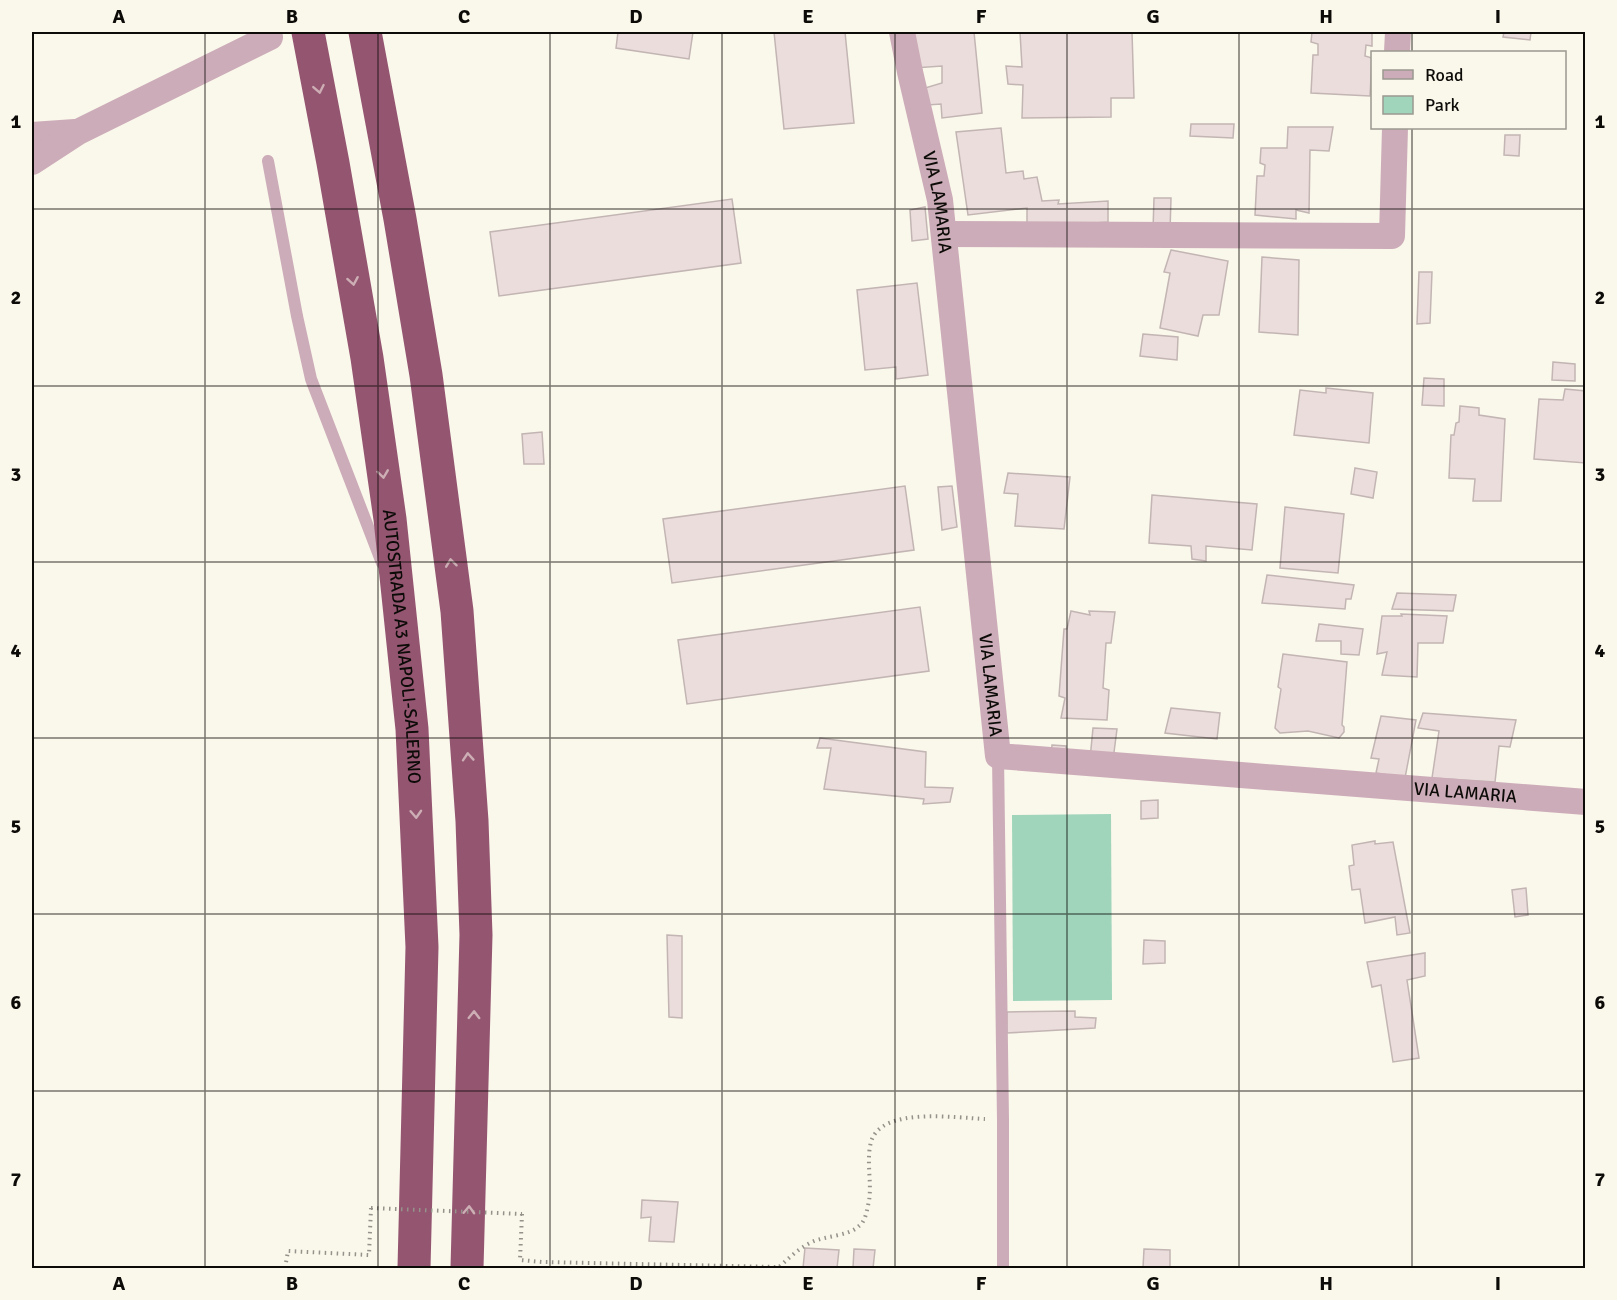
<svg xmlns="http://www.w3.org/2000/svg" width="1617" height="1300" font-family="Signika,sans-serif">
  <rect width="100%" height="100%" fill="#faf7eb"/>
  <path fill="#a0d5bc" d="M1111 814 1112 1000 1013 1001 1012 815Z"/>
  <g fill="#ebdddb" stroke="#c2b5b3" stroke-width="1.5">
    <path d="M618 32H693L689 59 616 48Z"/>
    <path d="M774 32H845L854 123 784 129Z"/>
    <path d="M911 32H974L982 113 942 118 941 104 927 105 925 88 942 83V66L914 68Z"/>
    <path d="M1020 32H1132L1134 98H1111V117L1022 118 1023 85 1008 84 1006 66 1022 67Z"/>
    <path d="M1312 32H1372V46L1366 45 1365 56 1372 58 1370 96 1311 93 1313 55H1318V44L1311 42Z"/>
    <path d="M1504 32H1531L1530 40 1503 37Z"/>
    <path d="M1191 124H1234L1233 138 1190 136Z"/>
    <path d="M1288 127H1333L1329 151 1310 150 1309 213 1296 210V219L1255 215 1257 176H1264L1265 165 1260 163 1261 148H1287Z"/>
    <path d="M1001 128 1006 173 1023 171 1024 179 1037 177 1042 201 1059 200 1058 204 1108 201V222L1027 228V208L968 215 956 132Z"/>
    <path d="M1505 135H1520L1519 156 1504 155Z"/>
    <path d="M1154 198H1171L1170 231 1153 230Z"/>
    <path d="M732 199 741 263 499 296 490 232Z"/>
    <path d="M925 207 928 239 912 241 910 210Z"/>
    <path d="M1171 250 1228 261 1219 315H1203L1198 336 1160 328 1170 273 1164 272Z"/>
    <path d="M1262 257 1299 260 1298 335 1259 332Z"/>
    <path d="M1419 272H1432L1430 323 1417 324Z"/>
    <path d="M917 283 928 375 896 379V367L865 370 857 290Z"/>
    <path d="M1143 334 1178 337 1177 360 1140 356Z"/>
    <path d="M1553 362 1575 364V381L1552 380Z"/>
    <path d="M1424 378 1444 379V406L1422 405Z"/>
    <path d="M1326 388 1373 393 1369 443 1294 435 1300 390 1326 393Z"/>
    <path d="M1565 389 1586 391V463L1534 459 1539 399 1563 400Z"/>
    <path d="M1460 406 1479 408V415L1505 419 1501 501H1473L1475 479 1449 478 1451 435H1454L1456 423 1459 422Z"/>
    <path d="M542 432 544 464H524L522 434Z"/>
    <path d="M1355 468 1377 472 1373 498 1351 494Z"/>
    <path d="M1008 473 1070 477 1064 529 1015 526 1018 494 1004 493Z"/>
    <path d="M905 486 914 550 672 583 663 519Z"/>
    <path d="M952 486 957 527 942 530 938 487Z"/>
    <path d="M1152 495 1257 504 1252 550 1206 546V561L1192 559 1191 546 1149 543Z"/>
    <path d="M1285 507 1344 514 1338 573 1280 568Z"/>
    <path d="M1267 575 1354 585 1351 599H1346L1345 609 1262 603Z"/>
    <path d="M1397 593 1456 595 1453 611 1392 609Z"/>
    <path d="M920 607 929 671 687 704 678 640Z"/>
    <path d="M1071 611 1090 615 1089 611 1115 612 1111 643H1106L1103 688 1109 690 1107 720 1061 718 1065 698 1059 696 1064 629H1067Z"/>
    <path d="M1401 614 1447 616 1443 643H1418L1417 677 1382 675 1387 652 1377 654 1382 616H1402Z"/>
    <path d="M1319 624 1363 629 1359 655 1341 654V641H1316Z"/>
    <path d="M1283 654 1347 662 1342 725 1344 727V732L1339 738 1308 731 1280 733 1275 728 1281 689 1278 687Z"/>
    <path d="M1171 708 1220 713 1217 739 1165 733Z"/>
    <path d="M1423 713 1516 720 1510 747 1499 746 1495 782 1432 778 1439 731 1418 728Z"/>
    <path d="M1381 716 1416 720 1405 778 1376 773 1379 759 1371 758Z"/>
    <path d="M1093 728 1117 729 1113 760 1090 759Z"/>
    <path d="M820 738 926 752 925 787 953 788 950 802 923 804 924 799 824 789 831 748H817Z"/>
    <path d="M1052 745 1066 746V757L1051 756Z"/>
    <path d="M1158 800V818L1141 819V801Z"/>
    <path d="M1375 841V844L1393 842 1410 933 1397 935 1395 917 1365 923 1360 889 1352 890 1349 866 1354 865 1352 845Z"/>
    <path d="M1526 888 1528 915 1515 917 1512 890Z"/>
    <path d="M667 935 682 936V1018L669 1017Z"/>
    <path d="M1144 940 1165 941V963L1143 964Z"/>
    <path d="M1425 953V976L1407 980 1419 1058 1393 1062 1381 985 1372 987 1367 962Z"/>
    <path d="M1075 1011V1017L1096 1018 1095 1028 1007 1033V1012Z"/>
    <path d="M642 1200 678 1202 674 1242 649 1241 651 1217 641 1218Z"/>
    <path d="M805 1248 839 1250 837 1268H803Z"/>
    <path d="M854 1249 875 1250 873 1268H853Z"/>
    <path d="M1144 1249 1170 1250V1268H1143Z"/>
  </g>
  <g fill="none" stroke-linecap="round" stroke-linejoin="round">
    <g stroke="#94928a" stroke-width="4" stroke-dasharray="1.5 4.5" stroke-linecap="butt">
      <path d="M522 1214 520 1260 542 1262 779 1267C789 1258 799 1248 812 1242 824 1236 849 1236 859 1226 866 1221 867 1209 869 1201 872 1182 866 1161 871 1142 881 1106 957 1118 985 1119"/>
      <path d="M285 1268 288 1251 369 1255 371 1208"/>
    </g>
    <g stroke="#ccacb8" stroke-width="12">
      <path d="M268 161 297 316 311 379 382 563"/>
      <path d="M998 756 1003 1120V1268"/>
    </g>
    <g stroke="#ccacb8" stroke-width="26">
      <path id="s1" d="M902 32 910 72 940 200 998 756 1586 802"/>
      <path d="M1397 52 1398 32"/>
      <path d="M32 135 75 132"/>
      <path d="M32 162 78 132 270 37"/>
      <path d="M944 234 1392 236 1395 128"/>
    </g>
    <g stroke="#945571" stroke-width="33">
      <path id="s2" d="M308 32 333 163 367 358 390 519 412 729 422 947 414 1268"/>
      <path d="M365 32 400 219 426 375 457 611 472 821 476 935 467 1268"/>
    </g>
    <path stroke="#94928a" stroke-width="4" stroke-dasharray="1.5 4.5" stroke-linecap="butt" d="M371 1208 522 1214"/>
  </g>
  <defs><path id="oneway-chevron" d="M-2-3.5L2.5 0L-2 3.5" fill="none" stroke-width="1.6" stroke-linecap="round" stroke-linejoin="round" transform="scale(1.5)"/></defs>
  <g stroke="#ccaeb4">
    <use href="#oneway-chevron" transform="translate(319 89) rotate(79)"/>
    <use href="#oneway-chevron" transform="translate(353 281) rotate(80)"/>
    <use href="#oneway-chevron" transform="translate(383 474) rotate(82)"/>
    <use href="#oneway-chevron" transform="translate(451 563) rotate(-97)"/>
    <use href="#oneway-chevron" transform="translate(468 757) rotate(-94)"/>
    <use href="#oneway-chevron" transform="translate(416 814) rotate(87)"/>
    <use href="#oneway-chevron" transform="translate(474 1015) rotate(-89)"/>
    <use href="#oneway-chevron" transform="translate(469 1210) rotate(-88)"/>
  </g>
  <path fill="none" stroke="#0c0b08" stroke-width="1.5" stroke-opacity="0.55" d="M205 32V1268M378 32V1268M550 32V1268M722 32V1268M895 32V1268M1067 32V1268M1239 32V1268M1412 32V52M1412 128V1268M32 209H1586M32 386H1586M32 562H1586M32 738H1586M32 914H1586M32 1091H1586"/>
  <g text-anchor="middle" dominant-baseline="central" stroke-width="5" stroke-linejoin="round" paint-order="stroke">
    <g font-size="18" fill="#0c0b08" stroke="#faf7eb">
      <text stroke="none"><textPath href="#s1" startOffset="174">VIA LAMARIA</textPath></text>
      <text stroke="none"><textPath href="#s2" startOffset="622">AUTOSTRADA A3 NAPOLI-SALERNO</textPath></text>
      <text stroke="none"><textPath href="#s1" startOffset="660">VIA LAMARIA</textPath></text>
      <text stroke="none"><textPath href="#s1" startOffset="1200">VIA LAMARIA</textPath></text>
    </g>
  </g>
  <rect width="1617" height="1300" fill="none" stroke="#faf7eb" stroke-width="66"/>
  <rect x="1371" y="51" width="195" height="78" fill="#faf7eb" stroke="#9b9990" stroke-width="1.5"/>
  <rect x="1383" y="70" width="30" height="9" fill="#ccacb8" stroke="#9b9990" stroke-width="1.5"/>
  <text x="1425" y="81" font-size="18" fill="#0c0b08">Road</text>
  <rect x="1383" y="96" width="30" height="18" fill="#a0d5bc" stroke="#9b9990" stroke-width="1.5"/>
  <text x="1425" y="111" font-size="18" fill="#0c0b08">Park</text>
  <rect x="33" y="33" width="1551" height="1234" fill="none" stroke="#0c0b08" stroke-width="2"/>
  <g font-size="20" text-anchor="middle" font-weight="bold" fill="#0c0b08">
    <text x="119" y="23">A</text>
    <text x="292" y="23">B</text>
    <text x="464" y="23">C</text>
    <text x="636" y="23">D</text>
    <text x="808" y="23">E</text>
    <text x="981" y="23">F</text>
    <text x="1153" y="23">G</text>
    <text x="1326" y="23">H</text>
    <text x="1498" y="23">I</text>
    <text x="16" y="128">1</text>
    <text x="1600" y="128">1</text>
    <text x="16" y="304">2</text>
    <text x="1600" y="304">2</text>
    <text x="16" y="481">3</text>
    <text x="1600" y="481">3</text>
    <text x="16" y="657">4</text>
    <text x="1600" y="657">4</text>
    <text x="16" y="833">5</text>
    <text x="1600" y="833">5</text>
    <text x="16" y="1009">6</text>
    <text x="1600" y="1009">6</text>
    <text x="16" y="1186">7</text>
    <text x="1600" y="1186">7</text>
    <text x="119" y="1290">A</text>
    <text x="292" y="1290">B</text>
    <text x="464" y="1290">C</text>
    <text x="636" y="1290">D</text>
    <text x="808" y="1290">E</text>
    <text x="981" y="1290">F</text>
    <text x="1153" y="1290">G</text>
    <text x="1326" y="1290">H</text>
    <text x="1498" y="1290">I</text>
  </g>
</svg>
